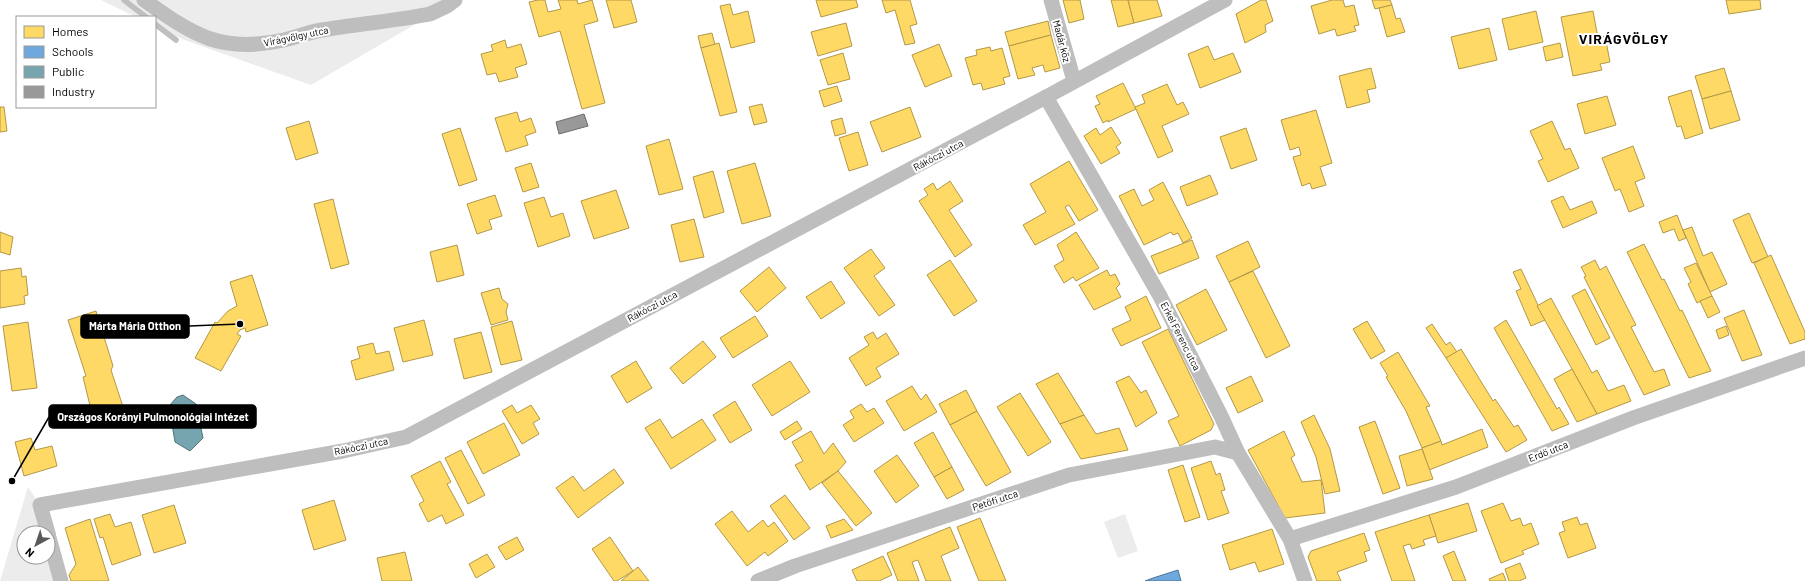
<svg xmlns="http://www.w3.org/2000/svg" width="1805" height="581" font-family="Barlow,sans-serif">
  <rect width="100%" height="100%" fill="#fff"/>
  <g fill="#ececec">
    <path d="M101 0H457L311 85 182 39 155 26V17H136Z"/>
    <path d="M28 487 40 505 48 533H24V557H48L61 581H0Z"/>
    <path d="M1125 514 1138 551 1118 558 1104 522Z"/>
  </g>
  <g fill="#ffd966" stroke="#b29847">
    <path d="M538 0H545L548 12 561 9 558 0H577L578 4 592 0 598 21 584 25 605 103 582 109 560 31 539 37 529 2Z"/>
    <path d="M606 0H631L637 22 614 28Z"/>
    <path d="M816 0H856L858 7 821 17Z"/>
    <path d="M882 0H910L917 24 910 26 915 43 905 45 895 10 886 13Z"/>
    <path d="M1063 0H1080L1084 19 1069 23Z"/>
    <path d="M1111 0H1128L1134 23 1118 27Z"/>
    <path d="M1128 0H1157L1162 16 1134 23Z"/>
    <path d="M1261 0H1266L1273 21 1265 25 1266 32 1245 43 1236 14Z"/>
    <path d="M1332 0H1343L1345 7 1354 5 1359 25 1354 26 1356 31 1337 36 1335 29 1319 34 1311 6Z"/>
    <path d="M1372 0H1390L1392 5 1375 9Z"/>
    <path d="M1726 0H1760L1761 9 1729 14Z"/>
    <path d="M730 4 733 15 748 11 755 42 731 48 720 6Z"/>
    <path d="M1392 5 1396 19 1400 18 1405 32 1387 37 1379 8Z"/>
    <path d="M1536 11 1543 42 1509 50 1502 19Z"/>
    <path d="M1593 11 1598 38 1605 36 1610 62 1600 64 1602 70 1573 76 1561 17Z"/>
    <path d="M1048 21 1051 35 1009 46 1005 32Z"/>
    <path d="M846 23 852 46 818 56 811 32Z"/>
    <path d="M1489 28 1497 60 1459 69 1451 37Z"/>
    <path d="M712 33 715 45 701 48 698 36Z"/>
    <path d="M1051 35 1060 68 1045 72 1043 65 1032 68 1035 75 1018 79 1009 46Z"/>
    <path d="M505 40 507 48 521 44 527 64 515 68 518 77 499 82 496 73 487 75 481 54 493 51 491 45Z"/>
    <path d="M719 43 737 112 720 116 701 48Z"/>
    <path d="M1560 43 1563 57 1546 61 1543 47Z"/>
    <path d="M939 44 952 76 925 87 912 55Z"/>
    <path d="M1208 46 1214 60 1233 53 1241 72 1200 88 1188 54Z"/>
    <path d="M990 47 991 51 1002 48 1010 76 1003 78 1005 84 983 90 981 83 973 85 965 58 977 55 976 50Z"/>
    <path d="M843 53 850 79 828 85 820 60Z"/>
    <path d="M1371 68 1376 88 1367 90 1370 102 1347 108 1339 76Z"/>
    <path d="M1724 68 1731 91 1702 99 1695 76Z"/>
    <path d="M1123 83 1136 109 1108 122V120L1103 123 1095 106 1100 104 1096 96Z"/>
    <path d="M1167 84 1177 105 1183 102 1189 114 1162 126 1173 151 1158 158 1135 107 1145 103 1142 95Z"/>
    <path d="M837 86 842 101 824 107 819 91Z"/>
    <path d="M1691 90 1703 133 1685 139 1681 126 1677 127 1668 97Z"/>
    <path d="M1731 91 1740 120 1710 129 1702 99Z"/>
    <path d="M1607 96 1616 125 1585 134 1577 104Z"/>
    <path d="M762 104 767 122 754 125 749 107Z"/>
    <path d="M0 107H4L7 131 0 132Z"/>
    <path d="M910 107 921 137 882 152 870 122Z"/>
    <path d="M1316 110 1332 163 1320 167 1326 185 1312 189 1310 183 1302 186 1293 157 1301 155 1299 147 1290 150 1281 120Z"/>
    <path d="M517 112 520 122 531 118 536 132 525 136 528 145 506 152 495 118Z"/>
    <path d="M842 118 846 133 835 136 831 121Z"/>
    <path d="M309 121 318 153 296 160 286 128Z"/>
    <path d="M1552 121 1565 150 1570 148 1579 168 1548 182 1538 161 1543 159 1530 131Z"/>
    <path d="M1111 127 1121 143 1116 147 1120 153 1101 164 1084 136 1096 128 1100 135Z"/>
    <path d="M460 128 477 180 459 186 442 134Z"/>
    <path d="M1246 128 1257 160 1231 169 1220 137Z"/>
    <path d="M858 132 868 165 849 171 839 138Z"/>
    <path d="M669 139 683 189 659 195 646 146Z"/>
    <path d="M1633 146 1645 178 1635 182 1644 206 1629 212 1620 189 1615 191 1602 158Z"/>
    <path d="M1069 161 1098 210 1079 221 1069 205 1065 207 1075 224 1035 245 1023 225 1046 212 1030 184Z"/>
    <path d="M531 163 539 187 523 192 515 168Z"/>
    <path d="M755 163 771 216 742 224 727 171Z"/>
    <path d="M713 171 724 212 704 218 693 177Z"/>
    <path d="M1210 175 1218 194 1187 206 1180 187Z"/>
    <path d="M950 181 963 201 949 210 972 245 955 257 919 201 928 195 924 189 933 183 937 190Z"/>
    <path d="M1163 182 1192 238 1183 243 1178 233 1173 235 1171 232 1144 245 1119 196 1134 189 1142 206 1154 200 1149 190Z"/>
    <path d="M616 190 629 228 594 239 581 201Z"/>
    <path d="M495 195 502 216 489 220 492 229 477 234 467 204Z"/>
    <path d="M1563 196 1570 210 1592 201 1597 213 1563 228 1551 201Z"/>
    <path d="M544 197 551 217 563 213 570 236 538 247 524 203Z"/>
    <path d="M333 199 349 264 331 269 314 204Z"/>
    <path d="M1749 213 1768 257 1752 263 1733 220Z"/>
    <path d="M1677 215 1686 238 1679 241 1674 229 1663 233 1659 222Z"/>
    <path d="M694 219 704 257 680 262 671 225Z"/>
    <path d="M1692 227 1703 256 1712 252 1727 284 1710 292 1683 230Z"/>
    <path d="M0 232 13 237 10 255 0 252Z"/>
    <path d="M1076 232 1099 268 1076 281 1073 277 1064 283 1054 266 1064 260 1057 245Z"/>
    <path d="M1192 240 1199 258 1159 274 1151 256Z"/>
    <path d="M1248 241 1260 267 1229 282 1216 256Z"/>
    <path d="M1644 244 1662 280 1664 279 1680 311 1682 310 1711 371 1689 378 1627 252Z"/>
    <path d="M457 245 464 275 437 282 430 252Z"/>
    <path d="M871 249 885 268 874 276 895 305 879 316 844 268Z"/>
    <path d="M1771 255 1805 332V339L1790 344 1754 263Z"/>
    <path d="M950 260 977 301 954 316 927 275Z"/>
    <path d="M1595 260 1600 270 1606 266 1636 325 1631 327 1654 372 1664 369 1670 385 1644 395 1584 277 1586 276 1581 267Z"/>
    <path d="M1696 263 1712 296 1697 303 1688 284 1691 282 1684 268Z"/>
    <path d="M769 267 786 288 757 312 740 291Z"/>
    <path d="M21 268 22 277 26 276 28 295 24 296 25 304 0 308V271Z"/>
    <path d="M1521 269 1545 320 1531 326 1516 291 1521 289 1513 272Z"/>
    <path d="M1107 270 1110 276 1115 274 1120 284 1116 288 1121 297 1094 310 1079 285Z"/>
    <path d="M1253 271 1290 346 1266 358 1229 282Z"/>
    <path d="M252 275 268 325 246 332 245 328 240 330 237 334 241 336 221 371 195 358 215 322 217 323 228 311 237 306 230 282Z"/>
    <path d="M831 281 845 303 821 319 806 297Z"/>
    <path d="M499 288 502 299 508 304 506 312 508 320 491 325 481 293Z"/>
    <path d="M1206 289 1227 330 1197 345 1176 305Z"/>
    <path d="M1585 289 1610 338 1596 345 1572 296Z"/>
    <path d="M1146 296 1161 328 1121 346 1112 329 1131 320 1125 307Z"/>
    <path d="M1712 296 1720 312 1708 318 1700 301Z"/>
    <path d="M1551 298 1592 373 1597 370 1608 391 1624 385 1631 401 1597 414 1537 306Z"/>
    <path d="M1744 310 1762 355 1742 361 1724 318Z"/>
    <path d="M96 311 113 366 111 370 125 413 94 422 83 377 86 376 68 320Z"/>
    <path d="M755 316 768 336 733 358 720 338Z"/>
    <path d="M424 320 433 355 403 362 394 328Z"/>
    <path d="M1506 320 1557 409 1559 407 1569 424 1552 431 1494 328Z"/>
    <path d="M512 321 522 360 501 365 491 327Z"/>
    <path d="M1367 321 1385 351 1371 359 1353 329Z"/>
    <path d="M28 322 37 388 12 391 3 326Z"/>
    <path d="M1432 324 1446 345 1450 342 1457 352 1446 358 1426 328Z"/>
    <path d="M1726 326 1729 335 1719 339 1716 330Z"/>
    <path d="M1168 329 1214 424 1211 430 1180 446 1168 421 1179 416 1142 342Z"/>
    <path d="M481 332 492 372 464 379 454 339Z"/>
    <path d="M873 332 877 339 886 333 899 354 876 368 881 377 866 386 849 358 869 345 864 337Z"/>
    <path d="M703 341 716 357 683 384 670 368Z"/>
    <path d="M373 343 376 354 389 351 394 370 356 380 351 361 360 358 357 347Z"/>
    <path d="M1461 349 1493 401 1495 399 1514 427 1518 425 1527 440 1506 452 1446 358Z"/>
    <path d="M1398 352 1430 406 1426 407 1441 441 1422 448 1406 411 1386 377 1388 376 1380 363Z"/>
    <path d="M636 361 652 388 627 403 611 376Z"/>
    <path d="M790 361 810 392 772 416 752 385Z"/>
    <path d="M1572 369 1597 414 1577 422 1554 379Z"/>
    <path d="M1058 373 1084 415 1060 424 1036 384Z"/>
    <path d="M1129 376 1141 393 1146 390 1157 413 1136 427 1116 382Z"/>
    <path d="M1251 376 1263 401 1238 413 1226 388Z"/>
    <path d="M912 386 921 400 926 394 937 412 904 431 886 401Z"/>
    <path d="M966 390 977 411 950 425 939 404Z"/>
    <path d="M1020 393 1051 442 1028 456 997 407Z"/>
    <path d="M735 401 752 430 730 443 713 415Z"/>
    <path d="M861 404 867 412 874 408 884 423 854 442 843 425 854 418 850 411Z"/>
    <path d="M512 405 517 413 531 405 540 419 533 423 539 434 522 444 502 411Z"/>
    <path d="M977 411 1011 472 986 486 950 425Z"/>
    <path d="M1084 415 1096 434 1119 428 1128 450 1081 459 1060 424Z"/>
    <path d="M1314 415 1330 449 1340 491 1325 494 1316 457 1301 422Z"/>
    <path d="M660 419 672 438 702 419 716 440 671 469 645 428Z"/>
    <path d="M797 421 802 429 785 440 780 432Z"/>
    <path d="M1375 421 1400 488 1383 494 1359 427Z"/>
    <path d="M504 423 520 455 483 474 467 442Z"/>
    <path d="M1482 429 1488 447 1429 470 1422 448 1441 441 1442 445Z"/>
    <path d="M811 431 824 454 833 443 846 462 838 471 810 490 795 465 803 461 792 442Z"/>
    <path d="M1284 431 1295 455 1291 458 1302 482 1321 480 1325 513 1285 518 1248 450Z"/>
    <path d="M933 432 952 467 934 477 914 443Z"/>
    <path d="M31 438 35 450 52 446 57 466 24 476 15 442Z"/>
    <path d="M1422 449 1433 479 1407 486 1399 456Z"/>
    <path d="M461 450 485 495 468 504 445 458Z"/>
    <path d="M897 455 919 486 896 503 874 471Z"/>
    <path d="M440 461 451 482 447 484 464 515 446 524 442 515 428 522 419 504 424 501 411 476Z"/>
    <path d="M1211 461 1216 475 1220 473 1225 490 1221 491 1229 513 1208 520 1191 468Z"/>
    <path d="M1183 465 1200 517 1185 522 1168 470Z"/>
    <path d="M952 467 964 490 947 499 934 477Z"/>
    <path d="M614 469 624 483 578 518 556 488 573 476 584 491Z"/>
    <path d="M838 471 872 513 856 526 822 483Z"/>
    <path d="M785 495 810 528 794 540 770 506Z"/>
    <path d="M334 500 346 540 314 550 302 510Z"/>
    <path d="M1468 503 1477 531 1438 543 1429 515Z"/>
    <path d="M1503 503 1511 521 1520 518 1523 526 1531 523 1539 544 1522 551 1524 554 1501 563 1481 511Z"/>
    <path d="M174 505 186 543 154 553 142 515Z"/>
    <path d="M732 511 748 532 763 520 768 527 774 522 788 541 768 556 765 552 747 566 715 524Z"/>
    <path d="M110 514 115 527 131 522 141 555 112 565 103 537 100 538 94 519Z"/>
    <path d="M1429 515 1436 536 1423 540 1425 545 1412 549 1410 544 1403 546 1415 581H1392L1375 532Z"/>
    <path d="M1577 517 1580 525 1587 523 1596 548 1568 558 1559 533 1565 531 1562 522Z"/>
    <path d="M980 518 1006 581H979L957 527Z"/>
    <path d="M90 519 109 581H71L69 575 76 564 65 528Z"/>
    <path d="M844 519 853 530 831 538 826 526Z"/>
    <path d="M950 527 959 548 941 556 951 581H926L918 560 912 562 919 581H898L887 553Z"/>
    <path d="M1272 529 1284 564 1259 572 1255 562 1230 570 1222 545Z"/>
    <path d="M1364 533 1370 550 1364 552 1367 561 1337 572 1341 581H1317L1308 557 1311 551Z"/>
    <path d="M517 537 524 550 506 560 498 547Z"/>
    <path d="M610 537 633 571 617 581H614L592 549Z"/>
    <path d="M1454 551 1466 581H1453L1443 556Z"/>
    <path d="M405 552 412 581H382L377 558Z"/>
    <path d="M487 554 495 567 476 578 469 564Z"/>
    <path d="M883 556 892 575 879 581H857L852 570Z"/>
    <path d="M1520 563 1526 578 1519 581H1509L1505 569Z"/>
    <path d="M638 567 649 581H621Z"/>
    <path d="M1503 573 1506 581H1490L1489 579Z"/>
  </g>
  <path fill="#6fa8dc" stroke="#4e769a" d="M1178 570 1181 581H1145L1153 578Z"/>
  <path fill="#76a5af" stroke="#53747a" d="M183 395 196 404 203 438 190 451 175 442 169 406 177 397Z"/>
  <path fill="#999" stroke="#6b6b6b" d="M584 114 588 126 559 134 556 122Z"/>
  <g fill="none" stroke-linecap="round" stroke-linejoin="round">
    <g stroke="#bfbfbf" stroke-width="5.5">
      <path d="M124 0 146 17"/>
      <path d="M155 24 176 40"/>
    </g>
    <g stroke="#bebebe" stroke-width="15">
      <path d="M144 0C193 35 221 54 284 40 297 37 309 32 322 30 358 24 394 21 430 14L447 6 455 0"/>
      <path d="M1051 0 1074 81"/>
      <path d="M1046 97 1160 296 1221 416 1238 453 1290 539 1305 581"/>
      <path d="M48 533 40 505 343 451 406 437 1046 97 1225 0"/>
      <path d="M48 534 61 581"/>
      <path d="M1290 539 1456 487 1633 418 1805 358"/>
      <path d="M758 581 795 566 1069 475 1215 447 1238 453"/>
    </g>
  </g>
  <g text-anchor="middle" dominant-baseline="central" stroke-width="4" stroke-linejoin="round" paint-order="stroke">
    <g font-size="10" fill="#000" stroke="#fff">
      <text transform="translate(296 36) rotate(-12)">Virágvölgy utca</text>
      <text transform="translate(1062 41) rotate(75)">Madár köz</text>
      <text transform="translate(938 155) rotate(-28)">Rákóczi utca</text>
      <text transform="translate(652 306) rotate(-28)">Rákóczi utca</text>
      <text transform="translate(1181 336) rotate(63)">Erkel Ferenc utca</text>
      <text transform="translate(361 446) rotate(-12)">Rákóczi utca</text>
      <text transform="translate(1548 451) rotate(-21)">Erdő utca</text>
      <text transform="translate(995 500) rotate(-18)">Petőfi utca</text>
    </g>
    <g font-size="14" font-weight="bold" letter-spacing="1" fill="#000" stroke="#fff">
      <text x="1624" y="38">VIRÁGVÖLGY</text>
    </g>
  </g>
  <path fill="none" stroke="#000" stroke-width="1.5" d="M240 324L189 326M12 481L49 417"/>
  <g fill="#000" stroke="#fff" stroke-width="1.5">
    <circle cx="240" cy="324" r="4"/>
    <circle cx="12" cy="481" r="4"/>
  </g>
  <g fill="#000" stroke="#000" stroke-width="1.5">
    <rect x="81" y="315" width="108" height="23" rx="4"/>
    <rect x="49" y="405" width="207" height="23" rx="4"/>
  </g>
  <g font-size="11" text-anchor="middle" font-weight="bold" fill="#fff">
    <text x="135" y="330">Márta Mária Otthon</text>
    <text x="153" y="421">Országos Korányi Pulmonológiai Intézet</text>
  </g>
  <rect x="16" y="16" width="140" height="92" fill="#ffffff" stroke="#999999"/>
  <rect x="24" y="26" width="20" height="12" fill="#ffd966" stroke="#999999"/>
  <text x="52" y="36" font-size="12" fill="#000000">Homes</text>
  <rect x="24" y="46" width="20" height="12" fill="#6fa8dc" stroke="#999999"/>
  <text x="52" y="56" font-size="12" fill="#000000">Schools</text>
  <rect x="24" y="66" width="20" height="12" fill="#76a5af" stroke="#999999"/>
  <text x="52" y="76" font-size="12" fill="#000000">Public</text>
  <rect x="24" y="86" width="20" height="12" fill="#999999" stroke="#999999"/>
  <text x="52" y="96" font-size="12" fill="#000000">Industry</text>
  <g transform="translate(36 545) rotate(220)"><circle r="19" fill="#ffffff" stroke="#999999"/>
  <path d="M0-3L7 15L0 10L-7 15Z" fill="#595959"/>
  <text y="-6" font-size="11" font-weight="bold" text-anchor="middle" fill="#000000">N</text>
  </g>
</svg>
